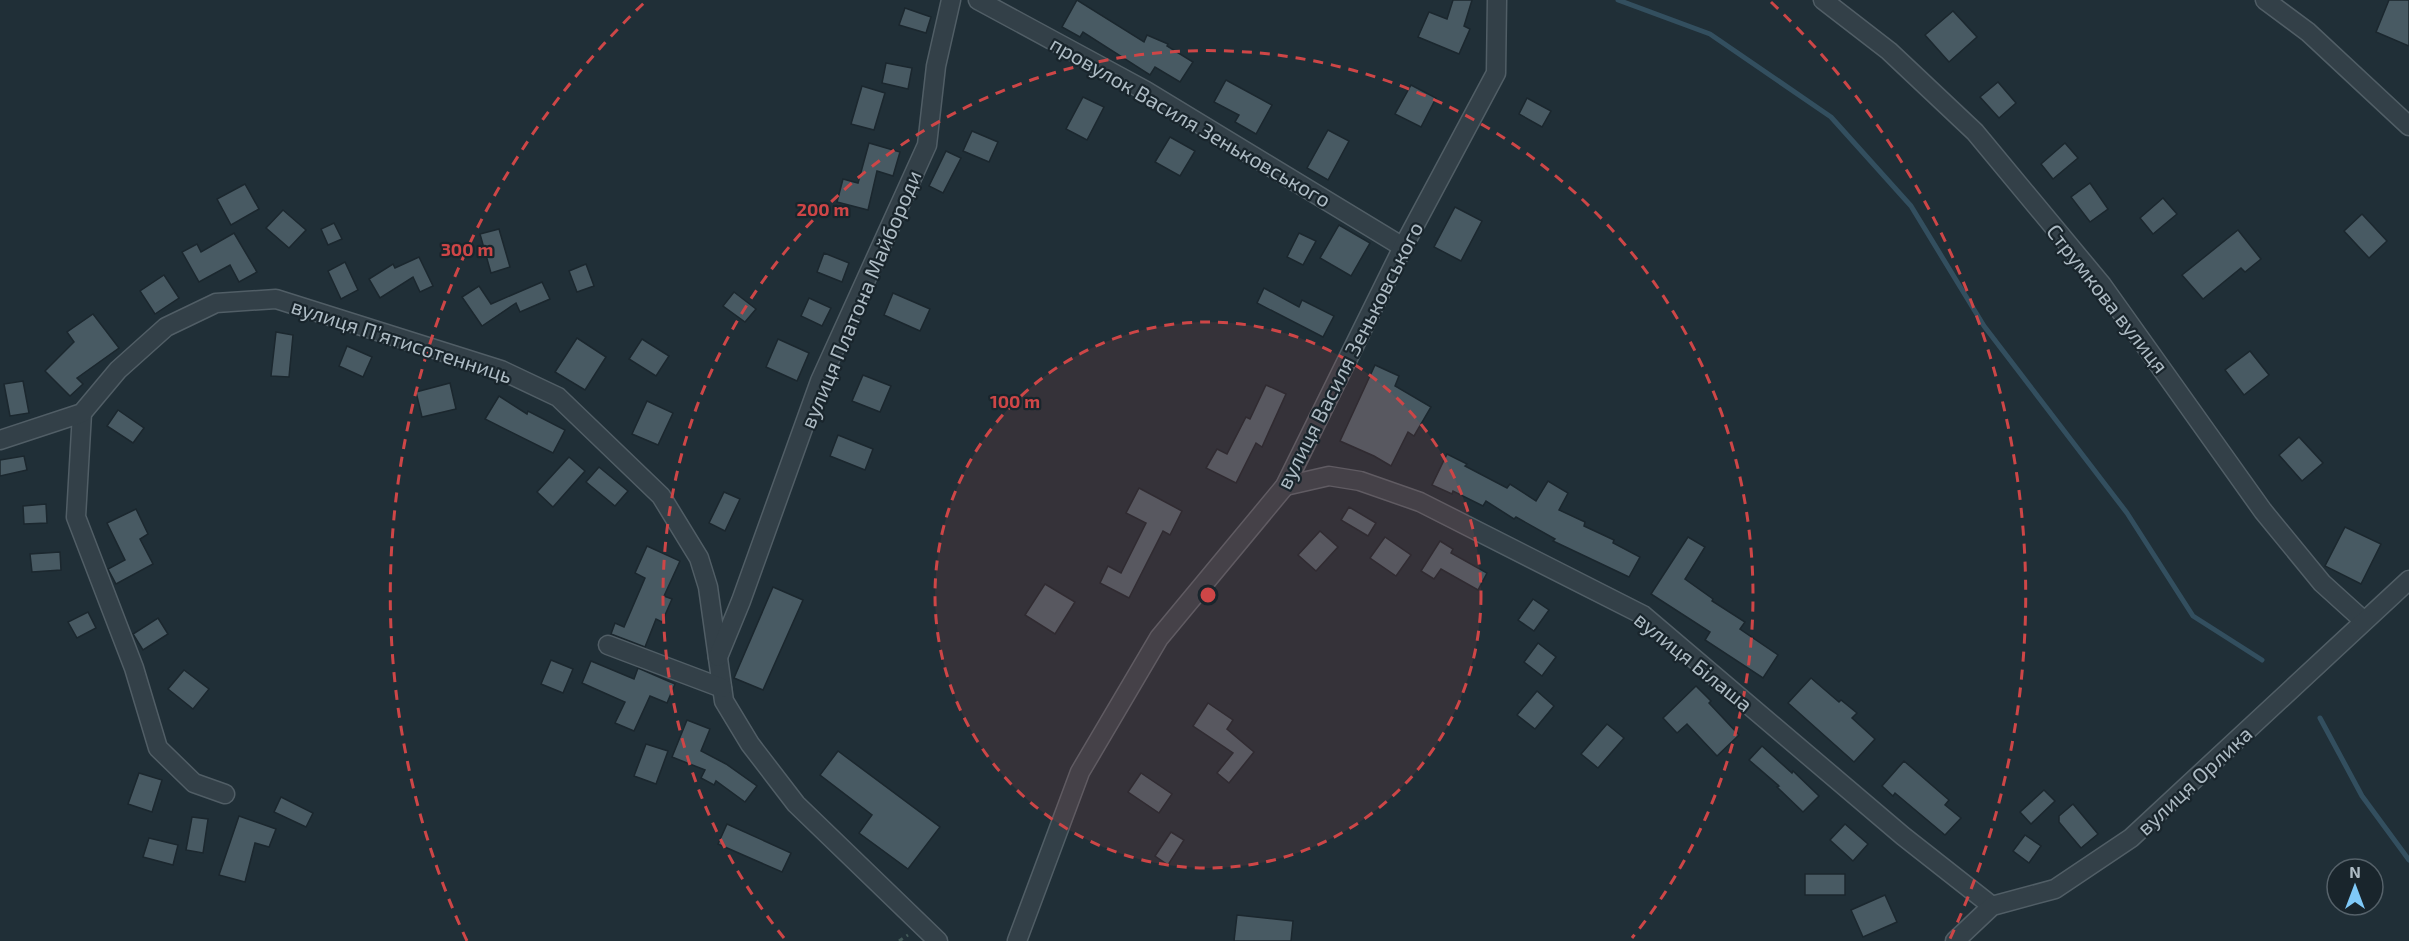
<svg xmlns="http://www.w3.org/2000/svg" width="2409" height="941" font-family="'Exo 2',sans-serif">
  <rect width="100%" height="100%" fill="#202f37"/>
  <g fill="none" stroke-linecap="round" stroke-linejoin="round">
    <g stroke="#334f5f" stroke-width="5">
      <path d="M1618 0 1710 34 1831 117 1911 206 1984 326 2127 513 2193 616 2262 660"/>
      <path d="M2320 718 2362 796 2409 860"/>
    </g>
  </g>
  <g fill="#485a63" stroke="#1b272e" stroke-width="1.5">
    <path d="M1077 0 1144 42 1147 35 1168 44 1167 46 1193 62 1180 82 1155 67 1150 75 1083 32 1080 37 1062 27Z"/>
    <path d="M1453 0H1472L1464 26 1470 29 1459 54 1418 37 1429 12 1447 19Z"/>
    <path d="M2389 0H2409V46L2376 32Z"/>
    <path d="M905 8 931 17 926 33 899 25Z"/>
    <path d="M1953 11 1977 37 1949 62 1925 35Z"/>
    <path d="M886 63 912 68 908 89 882 83Z"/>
    <path d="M1226 80 1272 105 1256 134 1235 122 1239 115 1214 102Z"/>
    <path d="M1998 82 2016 103 1999 118 1980 97Z"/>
    <path d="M1411 85 1436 98 1421 127 1395 114Z"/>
    <path d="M862 86 885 93 874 130 851 124Z"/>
    <path d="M1083 97 1104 107 1087 140 1066 129Z"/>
    <path d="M1527 98 1551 111 1542 127 1519 114Z"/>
    <path d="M1328 130 1349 141 1328 180 1307 168Z"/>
    <path d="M972 131 998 142 989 162 963 151Z"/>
    <path d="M1170 137 1195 151 1180 176 1155 162Z"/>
    <path d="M869 143 900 152 893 176 877 171 868 210 837 202 843 179 858 183Z"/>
    <path d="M2065 143 2078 158 2053 179 2041 164Z"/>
    <path d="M946 151 961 158 943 193 929 186Z"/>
    <path d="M2090 183 2108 209 2090 222 2071 197Z"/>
    <path d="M245 184 259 209 231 225 217 199Z"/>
    <path d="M2163 198 2177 214 2153 234 2140 218Z"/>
    <path d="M1455 207 1482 221 1461 261 1434 247Z"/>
    <path d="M283 210 306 230 289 248 266 228Z"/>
    <path d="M2362 214 2387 241 2369 258 2344 231Z"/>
    <path d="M334 223 342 239 328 245 321 229Z"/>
    <path d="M1339 225 1370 243 1351 276 1320 258Z"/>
    <path d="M499 229 510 267 491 273 480 234Z"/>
    <path d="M2238 230 2261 259 2245 272 2241 268 2203 299 2182 275Z"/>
    <path d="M234 233 257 272 239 282 230 265 199 282 182 252 197 244 201 252Z"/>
    <path d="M1299 233 1316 241 1303 265 1287 257Z"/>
    <path d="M824 253 849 263 842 282 817 272Z"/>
    <path d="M419 257 433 286 420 292 413 277 380 298 369 279 393 264 395 268Z"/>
    <path d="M345 262 358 290 341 299 328 271Z"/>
    <path d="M586 264 594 286 577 292 569 271Z"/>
    <path d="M164 275 179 298 155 314 140 291Z"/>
    <path d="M542 282 550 299 520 312 516 303 482 326 462 297 479 286 491 304Z"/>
    <path d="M1264 288 1299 307 1302 300 1334 316 1323 337 1257 303Z"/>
    <path d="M734 292 756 309 745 322 723 306Z"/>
    <path d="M893 293 930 309 920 331 884 315Z"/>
    <path d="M809 298 831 308 822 326 801 316Z"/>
    <path d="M93 314 119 348 77 378 83 384 70 396 45 371 74 342 67 332Z"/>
    <path d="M276 332 293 335 289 377 271 376Z"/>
    <path d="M577 338 606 357 585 390 555 372Z"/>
    <path d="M642 339 669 356 656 376 629 359Z"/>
    <path d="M778 339 809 353 797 381 766 367Z"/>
    <path d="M347 346 372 357 363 377 339 366Z"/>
    <path d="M2250 351 2269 375 2244 395 2225 370Z"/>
    <path d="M1375 365 1399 376 1395 386 1431 407 1414 436 1408 432 1391 466 1374 456 1340 441Z"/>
    <path d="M863 375 891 386 880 412 852 401Z"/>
    <path d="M23 381 29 413 10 416 4 384Z"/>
    <path d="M450 383 456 409 422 417 416 392Z"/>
    <path d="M1266 385 1286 394 1262 447 1256 443 1236 483 1206 468 1217 449 1227 454 1246 417 1250 419Z"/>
    <path d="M499 396 527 414 528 411 565 430 553 453 485 419Z"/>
    <path d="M647 401 673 413 658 445 632 434Z"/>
    <path d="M118 410 144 428 133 443 107 426Z"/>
    <path d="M838 435 873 449 865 470 830 456Z"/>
    <path d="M2299 437 2323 463 2302 481 2279 455Z"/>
    <path d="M1447 454 1467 464 1465 466 1507 488 1510 484 1536 501 1548 481 1568 493 1559 510 1585 522 1584 526 1614 540 1613 543 1640 557 1629 577 1553 541 1555 539 1516 517 1514 519 1486 501 1483 506 1453 491 1452 494 1432 485Z"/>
    <path d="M24 456 27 470 0 476V460Z"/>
    <path d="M569 457 585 471 553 507 537 492Z"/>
    <path d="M599 467 628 491 615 506 586 482Z"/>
    <path d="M1139 488 1182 511 1170 535 1163 531 1129 598 1100 583 1108 566 1121 573 1146 523 1126 513Z"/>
    <path d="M724 492 740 499 725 531 709 523Z"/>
    <path d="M46 504 47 523 24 524 23 506Z"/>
    <path d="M1349 507 1376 523 1368 536 1341 520Z"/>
    <path d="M136 509 148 534 140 539 153 564 116 584 108 569 125 560 107 523Z"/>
    <path d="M2345 527 2381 544 2361 584 2325 566Z"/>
    <path d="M1320 531 1338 547 1316 571 1298 555Z"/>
    <path d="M1385 537 1411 555 1396 576 1370 558Z"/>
    <path d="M1688 537 1705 547 1685 579 1713 599 1712 601 1745 622 1740 629 1778 655 1763 678 1705 640 1710 632 1651 594Z"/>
    <path d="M1440 541 1453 549 1451 553 1487 573 1478 590 1441 569 1434 579 1421 571Z"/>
    <path d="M647 546 680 561 664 596 672 599 662 622 656 619 645 647 611 634 615 623 624 627 645 578 635 573Z"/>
    <path d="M60 552 61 570 32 572 30 554Z"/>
    <path d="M1045 584 1075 602 1055 634 1025 615Z"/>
    <path d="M773 587 803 600 763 690 734 678Z"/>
    <path d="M1533 599 1549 610 1534 631 1518 620Z"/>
    <path d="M88 612 96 628 77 638 68 622Z"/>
    <path d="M158 618 168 634 143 650 133 634Z"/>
    <path d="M1538 643 1556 657 1542 676 1524 662Z"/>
    <path d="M551 660 573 669 563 693 541 684Z"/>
    <path d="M591 661 634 679 638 668 675 684 667 703 650 696 634 731 615 723 625 702 582 683Z"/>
    <path d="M184 670 209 689 193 709 168 689Z"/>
    <path d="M1811 678 1839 702 1841 700 1857 713 1852 718 1875 739 1854 762 1788 703Z"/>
    <path d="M1696 686 1711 701 1709 703 1739 735 1717 756 1687 724 1677 733 1663 718Z"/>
    <path d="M1537 691 1554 706 1535 729 1517 715Z"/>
    <path d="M1208 703 1233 720 1227 729 1254 752 1229 783 1217 773 1233 753 1193 726Z"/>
    <path d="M687 720 710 729 701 751 726 764 757 786 745 802 716 781 714 785 701 778 705 770 672 757Z"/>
    <path d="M1607 724 1624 738 1598 768 1581 754Z"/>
    <path d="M646 744 668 751 656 784 634 776Z"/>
    <path d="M1762 746 1792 773 1793 771 1819 796 1803 812 1777 787 1779 786 1749 760Z"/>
    <path d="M838 751 940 827 908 869 859 833 872 815 820 775Z"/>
    <path d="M1904 761 1949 800 1945 805 1961 818 1945 835 1895 793 1893 796 1882 786Z"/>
    <path d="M139 773 162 780 152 812 128 804Z"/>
    <path d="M1141 773 1172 794 1159 813 1128 792Z"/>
    <path d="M2044 790 2055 801 2031 824 2020 812Z"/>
    <path d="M281 797 313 813 306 827 274 812Z"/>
    <path d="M2073 804 2098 834 2081 848 2059 822V816Z"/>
    <path d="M239 816 276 829 269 847 255 843 245 882 219 875Z"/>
    <path d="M192 817 208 819 203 853 186 850Z"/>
    <path d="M727 824 791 853 782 872 718 844Z"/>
    <path d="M1845 824 1868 844 1853 861 1830 840Z"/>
    <path d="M1171 832 1184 840 1168 865 1155 856Z"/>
    <path d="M2025 835 2041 846 2029 863 2013 851Z"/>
    <path d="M149 838 178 845 173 865 143 857Z"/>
    <rect x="1805" y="874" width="40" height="21"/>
    <path d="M1885 895 1897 922 1863 937 1851 910Z"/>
    <path d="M1237 915 1293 921 1291 941H1234Z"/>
  </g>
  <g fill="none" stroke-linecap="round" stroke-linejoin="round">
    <g stroke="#515e66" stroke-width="21">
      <g id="minor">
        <path d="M978 0 1146 91 1403 247"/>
        <path d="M1823 0 1889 51 1975 132 2102 285 2263 511 2322 583 2364 621"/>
        <path d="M2265 0 2308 32 2409 126"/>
        <path d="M82 413 76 517 134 668 158 748 194 783 225 794"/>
        <path d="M0 440 82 413 118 370 166 327 216 303 276 299 501 370 558 397 661 496 699 558 708 587 724 701 750 744 796 804 938 941"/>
        <path d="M1285 486 1329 476 1360 481 1420 502 1643 615 1903 836 1992 906"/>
        <path d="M608 645 722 688"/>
        <path d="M718 657 741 601 820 381 927 145 936 66 951 0"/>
        <path d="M1017 941 1080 772 1159 638 1285 486 1403 247 1496 73 1497 0"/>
        <path d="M1955 941 1992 906 2055 889 2131 838 2409 580"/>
      </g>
    </g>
    <path stroke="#435a58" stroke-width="3" stroke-dasharray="4.5 4.5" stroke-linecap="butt" d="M899 941 908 935"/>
    <use href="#minor" stroke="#334048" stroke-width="18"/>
  </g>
  <circle cx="1208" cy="595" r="273" fill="#ce4647" fill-opacity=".12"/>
  <g fill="none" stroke="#ce4647" stroke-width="3" stroke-dasharray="10 8">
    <circle cx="1208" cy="595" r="273"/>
    <path d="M784 938A545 545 0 1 1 1632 938"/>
    <path d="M467 941A818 818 0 0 1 645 2M1771 2A818 818 0 0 1 1949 941"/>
  </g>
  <g text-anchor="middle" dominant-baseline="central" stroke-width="4.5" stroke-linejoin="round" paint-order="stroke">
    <g font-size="21" fill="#aebcc5" stroke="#19252c">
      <text transform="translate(1191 121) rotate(30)">провулок Василя Зеньковського</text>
      <text transform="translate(2108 298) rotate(52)">Струмкова вулиця</text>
      <text transform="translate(860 299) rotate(-67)">вулиця Платона Майбороди</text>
      <text transform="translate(402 340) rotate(18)">вулиця Пʼятисотенниць</text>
      <text transform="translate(1349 355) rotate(-63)">вулиця Василя Зеньковського</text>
      <text transform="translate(1694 661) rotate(39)">вулиця Білаша</text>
      <text transform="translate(2194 780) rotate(-43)">вулиця Орлика</text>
    </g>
  </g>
  <circle cx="1208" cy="595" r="9" fill="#ce4647" stroke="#19252c" stroke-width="3"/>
  <g font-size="18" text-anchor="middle" font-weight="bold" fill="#ce4647" stroke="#19252c" stroke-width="4.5" stroke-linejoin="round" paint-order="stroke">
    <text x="823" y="216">200 m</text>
    <text x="467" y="256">300 m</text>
    <text x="1015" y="408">100 m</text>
  </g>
  <g transform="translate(2355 887)"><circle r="28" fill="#19252c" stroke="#556169" stroke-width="1.5"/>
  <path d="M0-4.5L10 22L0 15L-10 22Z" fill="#7fc9f8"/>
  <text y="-9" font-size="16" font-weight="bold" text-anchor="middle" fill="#aebcc5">N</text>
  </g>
</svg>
